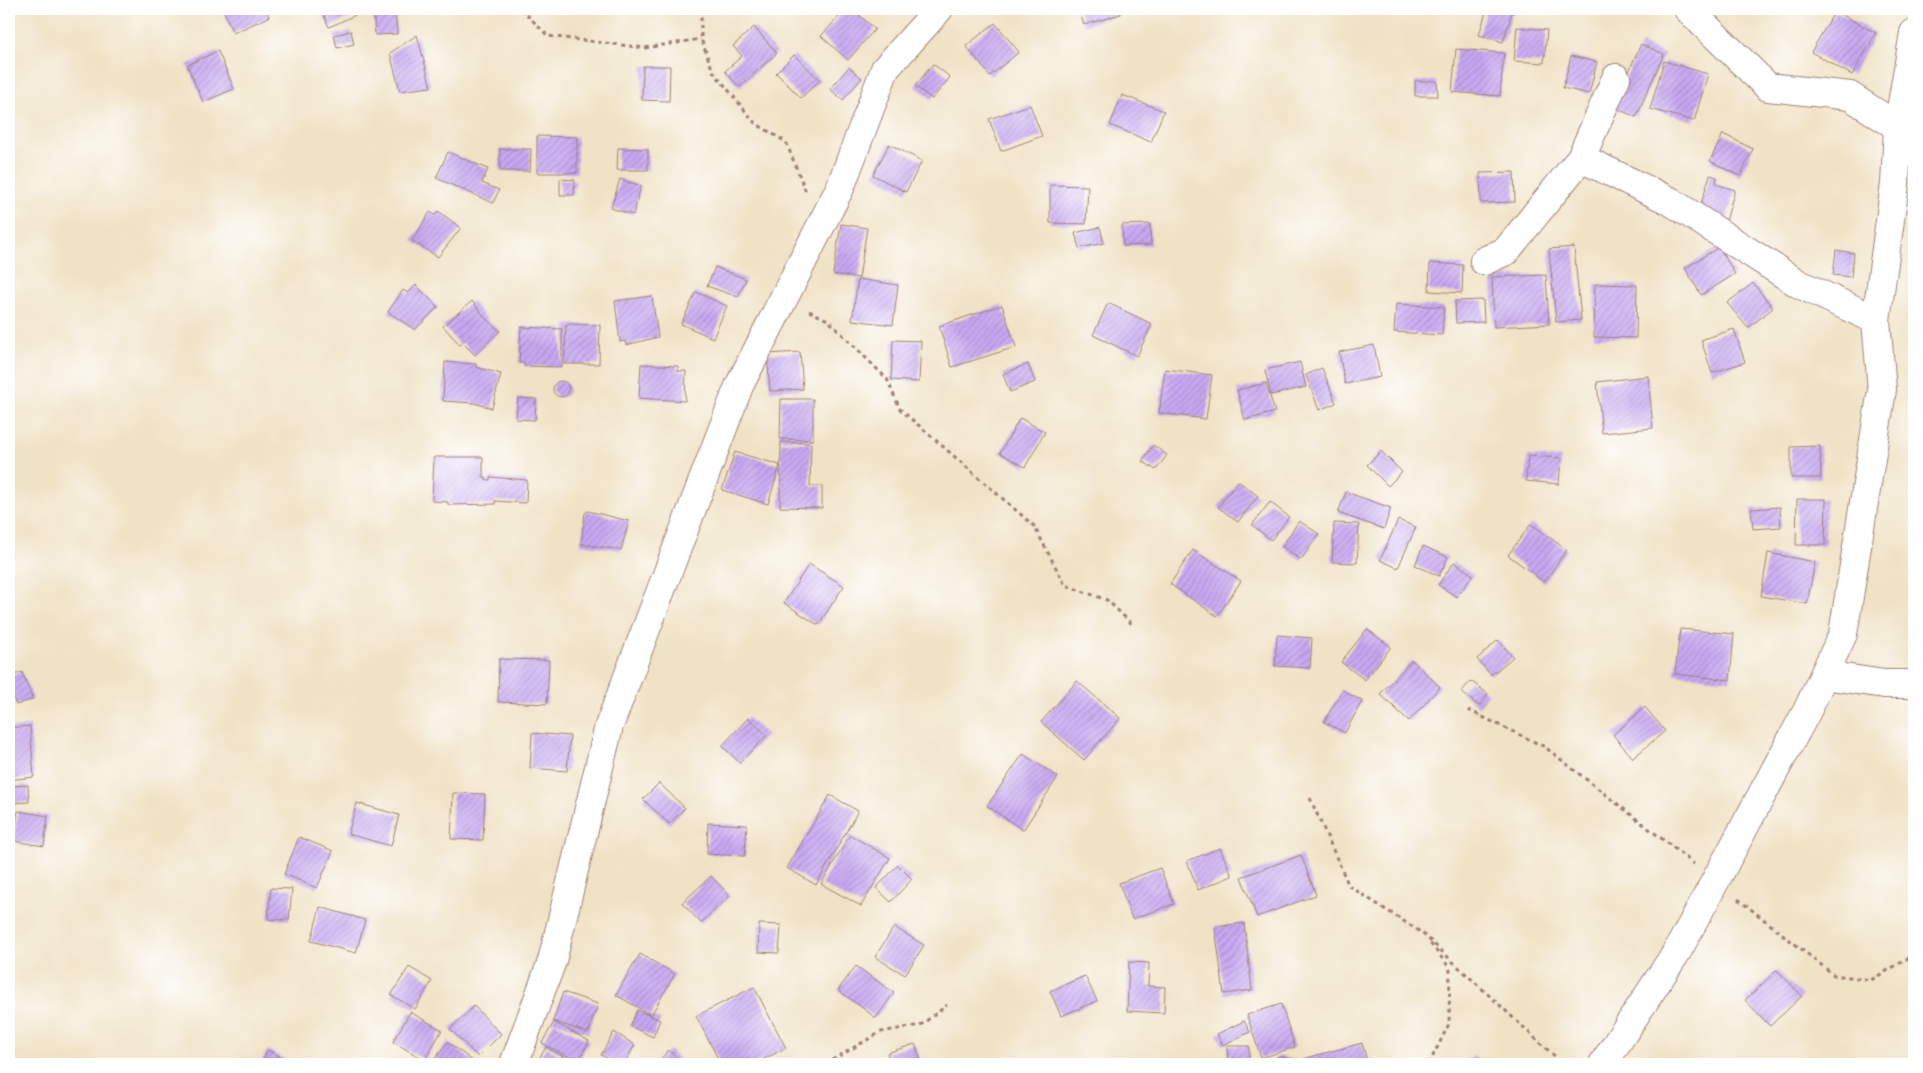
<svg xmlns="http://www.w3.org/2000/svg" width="1923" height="1073" font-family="Kalam,sans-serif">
  <defs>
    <pattern id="building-hatch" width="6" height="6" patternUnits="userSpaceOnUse" patternTransform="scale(1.25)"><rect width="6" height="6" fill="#c7a9f3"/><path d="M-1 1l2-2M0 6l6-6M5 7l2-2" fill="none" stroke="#a489c5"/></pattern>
  </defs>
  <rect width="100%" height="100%" fill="#fff"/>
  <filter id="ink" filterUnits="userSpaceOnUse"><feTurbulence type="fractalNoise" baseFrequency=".02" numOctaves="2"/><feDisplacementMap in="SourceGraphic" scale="10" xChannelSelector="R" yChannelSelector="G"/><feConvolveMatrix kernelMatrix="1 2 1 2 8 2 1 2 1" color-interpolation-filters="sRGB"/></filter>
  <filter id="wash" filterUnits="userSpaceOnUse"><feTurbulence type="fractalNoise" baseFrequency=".0096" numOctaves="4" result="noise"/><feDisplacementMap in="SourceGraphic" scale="20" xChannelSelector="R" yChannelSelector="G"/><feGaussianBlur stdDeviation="1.12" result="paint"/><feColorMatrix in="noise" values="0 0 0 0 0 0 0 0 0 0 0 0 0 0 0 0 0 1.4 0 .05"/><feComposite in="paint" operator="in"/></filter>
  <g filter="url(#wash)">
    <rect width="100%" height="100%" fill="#f0e2c5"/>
    <g id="blocks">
      <g fill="url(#building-hatch)">
        <path d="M223 9H266L269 17 233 33Z"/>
        <path d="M321 9H361L362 12 329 27Z"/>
        <path d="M373 9H395L397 34 375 35Z"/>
        <path d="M846 9H852L875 29 848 60 821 36Z"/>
        <path d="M1079 9H1119L1121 14 1084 25Z"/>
        <path d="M1487 9 1513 10 1503 42 1479 35Z"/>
        <path d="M1835 11 1876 33 1852 75 1811 52Z"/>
        <path d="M995 23 1019 52 990 76 966 46Z"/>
        <path d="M754 27 777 53 739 87 725 71 742 56 733 46Z"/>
        <path d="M1517 27 1547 30 1544 63 1514 61Z"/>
        <path d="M351 31 354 44 337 48 334 35Z"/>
        <path d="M417 35 431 87 400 91 390 53Z"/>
        <path d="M1641 44 1664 54 1636 117 1613 107Z"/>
        <path d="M1456 49 1504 53 1500 96 1452 92Z"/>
        <path d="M218 51 234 89 203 102 187 65Z"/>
        <path d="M794 55 820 80 801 98 776 73Z"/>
        <path d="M1571 56 1597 62 1589 94 1563 88Z"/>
        <path d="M1664 61 1708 74 1694 121 1650 109Z"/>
        <path d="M933 64 950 77 932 99 915 86Z"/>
        <path d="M643 66H670L669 101 642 100Z"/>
        <path d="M849 67 862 78 843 100 830 89Z"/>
        <path d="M1415 81H1437L1438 96H1415Z"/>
        <path d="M1122 95 1164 111 1151 142 1110 125Z"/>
        <path d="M1030 105 1042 136 1001 151 989 119Z"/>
        <path d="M1723 134 1753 149 1740 176 1710 161Z"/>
        <path d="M537 136 577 137V173H537Z"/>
        <path d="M889 144 922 161 906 192 873 175Z"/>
        <path d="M618 148 648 149V170H617Z"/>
        <path d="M500 149H531L530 171H500Z"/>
        <path d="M448 152 488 169 482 183 499 190 493 203 436 178Z"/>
        <path d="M1514 172 1515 202 1481 203 1480 173Z"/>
        <path d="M1710 175 1717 177 1716 184 1735 190 1726 221 1698 213Z"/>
        <path d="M560 179 575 180 574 195H560Z"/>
        <path d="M620 179 641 186 633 215 611 208Z"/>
        <path d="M1050 185 1088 186 1086 224 1050 223Z"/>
        <path d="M438 211 461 228 438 257 412 241 430 212 435 215Z"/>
        <path d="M841 224 867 228 859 278 833 274Z"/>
        <path d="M1150 224 1151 245 1123 246 1122 225Z"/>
        <path d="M1100 227 1104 243 1079 248 1075 233Z"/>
        <path d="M1574 247 1581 320 1556 322 1549 249Z"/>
        <path d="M1719 247 1735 274 1701 295 1685 268Z"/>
        <path d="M1836 250 1854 253 1851 277 1833 275Z"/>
        <path d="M1430 263 1463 265 1462 293 1429 291Z"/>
        <path d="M715 267 746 279 738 297 707 286Z"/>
        <path d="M1546 275 1549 324 1494 327 1492 277Z"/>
        <path d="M858 279 898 285 893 325 852 320Z"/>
        <path d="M1753 283 1773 308 1748 328 1727 303Z"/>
        <path d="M1595 284 1637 285 1636 338 1594 337Z"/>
        <path d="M416 285 438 307 415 330 388 312 403 290 408 293Z"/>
        <path d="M696 292 727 306 713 338 681 324Z"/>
        <path d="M652 296 658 337 626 345 625 341 620 342 615 301Z"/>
        <path d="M1483 300 1484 322 1456 323 1455 301Z"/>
        <path d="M472 301 488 321 500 331 475 355 463 343 460 345 443 326Z"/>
        <path d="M1108 303 1152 324 1137 356 1093 335Z"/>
        <path d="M1396 304 1444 307 1442 335 1394 332Z"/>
        <path d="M1002 305 1016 347 952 367 939 326Z"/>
        <path d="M570 324 600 325 599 364H564L566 326Z"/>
        <path d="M521 327 562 329V367L524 366V363H519Z"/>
        <path d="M1734 329 1745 362 1712 373 1701 340Z"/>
        <path d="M893 340 921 341 919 382 891 380Z"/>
        <path d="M1374 345 1380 377 1345 384 1339 352Z"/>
        <path d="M800 352 803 389 770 391 767 354Z"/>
        <path d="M445 362 476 364V367L501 374 492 408 474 403 443 401Z"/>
        <path d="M1300 362 1306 387 1271 395 1265 370Z"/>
        <path d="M641 364 678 366V371H686L685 401 639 398Z"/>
        <path d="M1028 364 1035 382 1010 392 1003 374Z"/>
        <path d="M1322 368 1336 403 1319 410 1306 375Z"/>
        <path d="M1165 369 1212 375 1206 419 1159 413Z"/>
        <path d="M1648 376 1653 428 1602 433 1597 382Z"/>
        <circle cx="561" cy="389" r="8"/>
        <path d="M1266 383 1275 412 1245 420 1237 390Z"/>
        <path d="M518 398 536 399 535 420 516 419Z"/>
        <path d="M781 399H813V440L780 439Z"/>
        <path d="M1020 418 1045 432 1025 467 1000 453Z"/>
        <path d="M781 442 811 443 810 486H822V508L780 507Z"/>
        <path d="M1153 445 1167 455 1156 470 1142 461Z"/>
        <path d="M1820 446 1821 478H1791V447Z"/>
        <path d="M1381 451 1402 472 1388 486 1367 465Z"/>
        <path d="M735 452 780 465 768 504 722 490Z"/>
        <path d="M1528 456 1561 458 1559 484 1526 481Z"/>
        <path d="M434 457H483V477H486V480H490V477L527 480 526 503 495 501V504L448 505V502L432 501Z"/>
        <path d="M1238 481 1258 496 1238 522 1218 507Z"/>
        <path d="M1346 492 1391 508 1384 529 1338 513Z"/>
        <path d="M1797 499H1826L1825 545H1796Z"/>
        <path d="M1270 502 1289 517 1271 540 1252 525Z"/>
        <path d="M1780 507 1781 527 1753 529 1751 509Z"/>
        <path d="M588 511 629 521 621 550 581 544 585 513Z"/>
        <path d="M1398 520 1416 527 1398 568 1380 560Z"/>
        <path d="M1299 521 1319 534 1301 560 1282 546Z"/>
        <path d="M1334 523 1359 524 1357 563 1332 562Z"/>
        <path d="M1531 524 1567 550 1544 582 1508 555Z"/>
        <path d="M1423 546 1448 557 1439 576 1415 565Z"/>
        <path d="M1193 550 1241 581 1217 616 1170 584Z"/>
        <path d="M1768 553 1815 562 1807 604 1761 596Z"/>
        <path d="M1454 562 1473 575 1457 597 1438 585Z"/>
        <path d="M809 564 844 586 818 625 784 603Z"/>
        <path d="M1367 629 1391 647 1365 680 1341 662Z"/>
        <path d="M1680 629 1734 634 1730 680 1675 674Z"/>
        <path d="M1277 635 1312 638 1310 668 1275 666Z"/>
        <path d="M1498 640 1513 657 1491 675 1477 659Z"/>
        <path d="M499 659 549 660 547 704 498 702Z"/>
        <path d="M1412 660 1440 687 1409 721 1380 694Z"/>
        <path d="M22 672 33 699 16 705 9 686V677Z"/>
        <path d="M1077 681 1120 718 1084 760 1041 722Z"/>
        <path d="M1471 681 1488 694 1479 706 1461 692Z"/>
        <path d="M1342 690 1362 701 1345 733 1324 722Z"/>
        <path d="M1645 707 1665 731 1633 758 1613 735Z"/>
        <path d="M748 718 767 735 740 763 722 746Z"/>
        <path d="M30 726 34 777 9 780V728Z"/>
        <path d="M532 733 570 736 567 771 530 768Z"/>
        <path d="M1023 754 1058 777 1023 830 987 806Z"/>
        <path d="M659 783 685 808 669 824 643 799Z"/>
        <path d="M28 785 29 802 11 803 10 786Z"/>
        <path d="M453 793 485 794 483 840 451 839Z"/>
        <path d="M830 795 858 811 816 885 787 868Z"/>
        <path d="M357 803 399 815 391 846 348 834Z"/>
        <path d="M18 811 48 816 44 846 13 841Z"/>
        <path d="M708 823 747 825 745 856 707 854Z"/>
        <path d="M850 835 890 858 861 906 821 884Z"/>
        <path d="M299 837 333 851 317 888 284 874Z"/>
        <path d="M1220 848 1232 876 1198 890 1187 861Z"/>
        <path d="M1301 855 1316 895 1257 917 1241 877Z"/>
        <path d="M898 865 912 879 891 902 876 888Z"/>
        <path d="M1160 868 1174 904 1132 919 1119 883Z"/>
        <path d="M711 876 730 896 701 923 682 903Z"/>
        <path d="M271 888 292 889 289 920 268 919Z"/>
        <path d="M320 907 365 920 356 953 311 941Z"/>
        <path d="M1244 923 1252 990 1224 994 1215 927Z"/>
        <path d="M759 924 781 925 779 953 758 952Z"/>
        <path d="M894 927 924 945 905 975 875 957Z"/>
        <path d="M640 954 675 974 651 1015 616 995Z"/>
        <path d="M1129 962 1149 963 1148 986 1165 987 1164 1013 1127 1011Z"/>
        <path d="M856 966 894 993 876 1018 838 990Z"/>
        <path d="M409 967 432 981 415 1009 391 995Z"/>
        <path d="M1777 970 1802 996 1770 1026 1745 1000Z"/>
        <path d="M1085 976 1097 1001 1061 1016 1050 991Z"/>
        <path d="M754 987 786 1048 754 1064H721L696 1016Z"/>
        <path d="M563 992 598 1004 588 1033 553 1021Z"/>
        <path d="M1281 1004 1295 1047 1261 1058 1247 1015Z"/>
        <path d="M474 1006 501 1034 478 1057 450 1029Z"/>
        <path d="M637 1010 660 1020 653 1037 630 1026Z"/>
        <path d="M410 1012 442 1030 425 1060 393 1042Z"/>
        <path d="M1244 1021 1250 1032 1223 1045 1217 1034Z"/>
        <path d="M554 1022 589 1041 578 1062 542 1043Z"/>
        <path d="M614 1032 635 1045 624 1064H618L601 1055Z"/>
        <path d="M448 1042 474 1062 472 1064H431Z"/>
        <path d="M1362 1043 1368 1064H1305L1303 1059Z"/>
        <path d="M915 1044 922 1064H891L887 1053Z"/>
        <path d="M1227 1046H1249V1064H1228Z"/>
        <path d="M546 1047 574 1063 573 1064H536Z"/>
        <path d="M268 1050 293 1064H260Z"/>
        <path d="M669 1050 684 1064H656Z"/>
        <path d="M1277 1056 1296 1060 1295 1064H1275Z"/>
        <path d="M1473 1056 1482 1064H1465Z"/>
      </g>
    </g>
  </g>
  <g filter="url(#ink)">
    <use href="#blocks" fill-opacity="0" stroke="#9d8078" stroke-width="1"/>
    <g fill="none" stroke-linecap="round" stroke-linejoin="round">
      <g stroke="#9d8078" stroke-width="30">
        <g id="minor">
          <path d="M1688 9 1768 87 1850 96 1898 127"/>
          <path d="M1581 158 1670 201 1799 284 1876 320"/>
          <path d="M1484 261 1506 251 1581 158 1616 78"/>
          <path d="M1824 675 1884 684H1914"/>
          <path d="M514 1064 552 961 609 726 739 386 840 188 885 69 939 9"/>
          <path d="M1603 1064 1678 950 1807 711 1843 634 1882 390 1876 320 1895 184 1898 127 1914 33"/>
        </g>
      </g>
      <g stroke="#9d8078" stroke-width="3" stroke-dasharray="4 4" stroke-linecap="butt">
        <path d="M521 9 548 36 645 48 701 39"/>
        <path d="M701 9V39L713 71 755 123 786 142 806 192"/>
        <path d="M809 311 828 320 887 379 900 409 1034 526 1065 585 1107 600 1133 625"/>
        <path d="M1468 710 1545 747 1694 864"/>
        <path d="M1310 798 1349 886 1422 933 1563 1064"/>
        <path d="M1738 899 1834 975 1871 980 1914 955"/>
        <path d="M825 1064 881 1032 921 1025 947 1005"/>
        <path d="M1429 1064 1449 1024 1450 968 1429 942"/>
      </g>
      <use href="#minor" stroke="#fff" stroke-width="28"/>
    </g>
  </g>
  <rect width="1923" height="1073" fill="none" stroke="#fff" stroke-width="30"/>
</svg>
